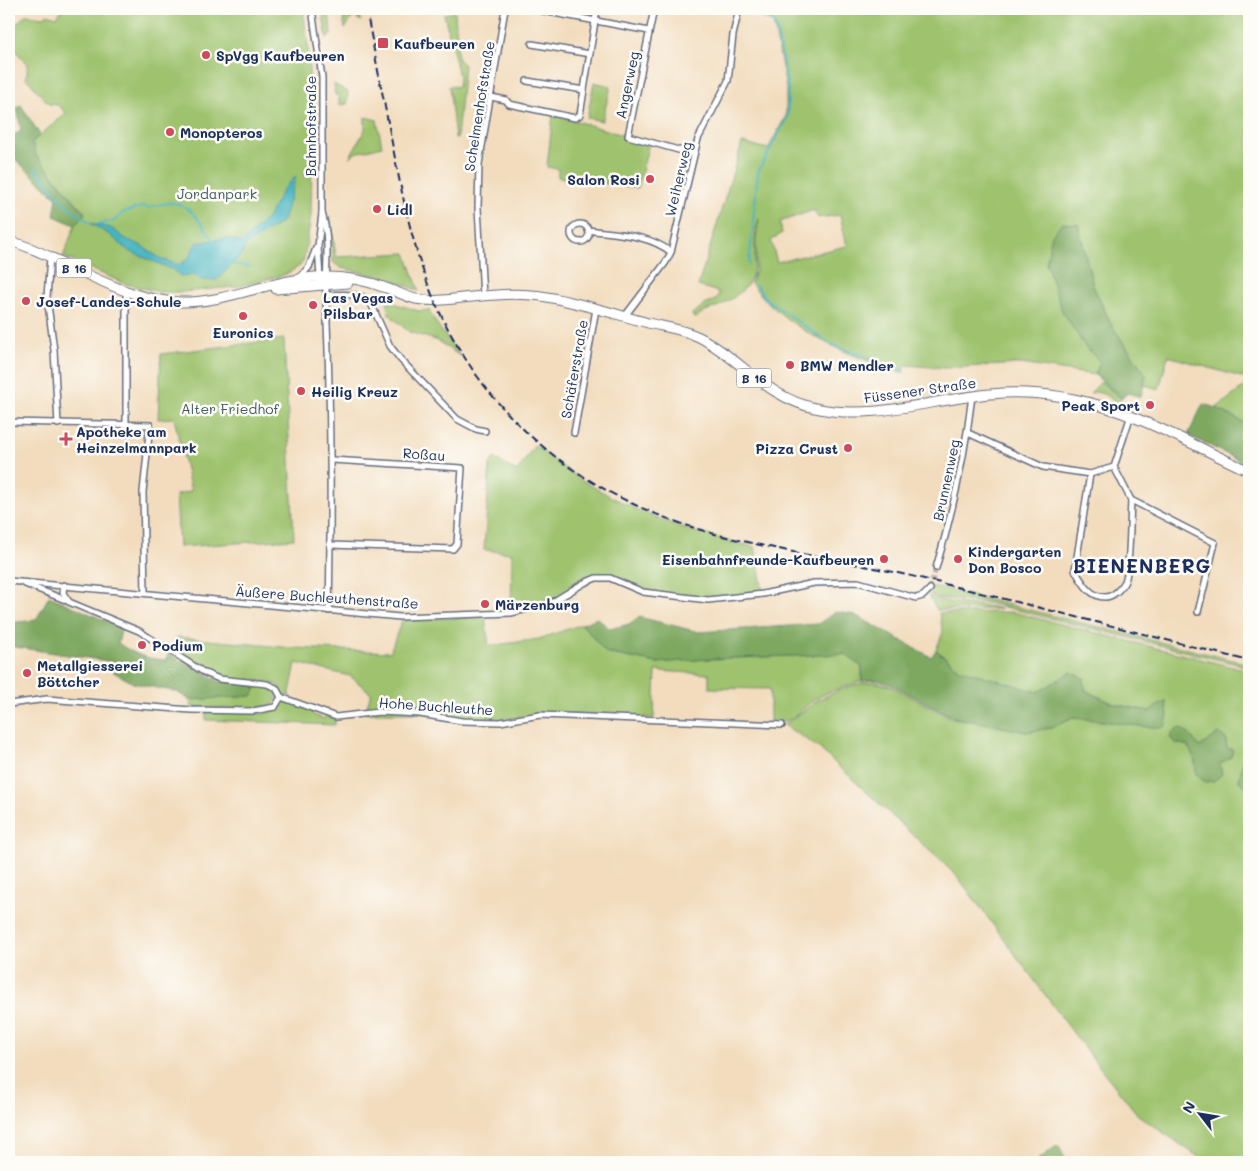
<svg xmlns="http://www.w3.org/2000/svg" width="1258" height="1171" font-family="Mali,sans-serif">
  <rect width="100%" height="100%" fill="#fdfcf7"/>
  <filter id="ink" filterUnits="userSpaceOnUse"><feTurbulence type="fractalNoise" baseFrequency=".02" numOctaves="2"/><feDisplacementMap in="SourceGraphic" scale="10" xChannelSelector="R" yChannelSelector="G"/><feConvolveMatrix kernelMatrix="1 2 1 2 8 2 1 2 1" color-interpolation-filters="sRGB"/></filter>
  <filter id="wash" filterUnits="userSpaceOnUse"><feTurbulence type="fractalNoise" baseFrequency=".0096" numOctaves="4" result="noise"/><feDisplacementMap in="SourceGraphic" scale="20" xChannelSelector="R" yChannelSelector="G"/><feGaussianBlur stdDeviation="1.12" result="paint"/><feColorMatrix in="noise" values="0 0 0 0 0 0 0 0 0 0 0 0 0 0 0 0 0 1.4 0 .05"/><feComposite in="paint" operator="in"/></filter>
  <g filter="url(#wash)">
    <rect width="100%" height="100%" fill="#f2dcbd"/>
    <g fill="#9ec26d" stroke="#5c7866" fill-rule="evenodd">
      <path d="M62 9H303L308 46 312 143 311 216 304 259 300 266 284 275 235 287 182 292H160L126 284 63 257 75 225 85 213 36 155 32 142 66 113 58 105 49 104 26 78 28 64 9 44V32L25 15 45 17 47 14 57 17Z"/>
      <path d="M322 9H329L331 35 327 39Z"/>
      <path d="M342 9H359L361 21 353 16 345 29Z"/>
      <path d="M760 9H1249V425L1216 408 1243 388 1248 379 1168 356 1159 389 1144 385 1146 375 1112 326 1093 286 1078 224 1086 348 1100 362 1095 375 1021 364 944 368 906 365 903 373C847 355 787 331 751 283L756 270V239L759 219C750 239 761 266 748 284 743 291 731 300 723 304 714 309 703 310 696 318L693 317 692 314 703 306 717 299 719 292 698 286 742 143 768 149 786 116V88L773 21ZM814 210 818 218 840 215 847 246 777 262 771 241 782 233 780 222Z"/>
      <path d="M455 12 458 60 464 65 457 138H455L449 86 458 87 459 76 444 14Z"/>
      <path d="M594 82 611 86 602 121 587 118Z"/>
      <path d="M334 84 348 92 347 104 339 105V95H335Z"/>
      <path d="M553 114 649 143 638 188 558 177V169L547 167Z"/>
      <path d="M365 117 377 120 382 146 355 153 349 158 365 130Z"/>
      <path d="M330 216 336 257 406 253 419 291 391 279 341 268 333 262Z"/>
      <path d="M387 301 419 311 429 310C435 324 451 343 460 356L436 340 409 332 389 314Z"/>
      <path d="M284 339 294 539 179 547 176 495 191 491 174 418 158 419 161 354Z"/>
      <path d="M1101 382 1121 398 1119 404C1109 398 1103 390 1090 393Z"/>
      <path d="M535 445C597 499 675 530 755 547L763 592 708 599 643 591 610 577H596L551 602 511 611 512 553 484 550 490 464 494 458 517 472Z"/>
      <path d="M933 586 1249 664V667L988 603 938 598 929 593Z"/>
      <path d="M928 595C949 607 977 602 1001 609L937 610Z"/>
      <path d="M1012 612 1249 671V750C1243 757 1241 771 1239 781L1249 788V1162H1206L1138 1115 1086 1050 957 876 819 748 784 725 818 700 839 690 862 683 875 682 890 686 952 718 989 723 1026 732 1051 728 1073 717 1147 727 1149 711 1114 704 1085 690 1038 692 986 678 960 669 936 650 943 632 939 613ZM1219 733 1227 748 1232 750 1231 757 1196 774C1195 762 1195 749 1182 744L1189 734 1200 747Z"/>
      <path d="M485 617 489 646 539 639 582 624 606 653 657 663 708 659 845 654 862 667V681C847 686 831 690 817 698 799 709 793 725 770 723V689L709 688V674L656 671 654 718 540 713 500 720H462L420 713H365L371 693 350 676 296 663 289 697 283 695 278 685C259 679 239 682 219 677 202 673 186 660 171 650L177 637 293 648 390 652 402 620Z"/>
      <path d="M251 685C263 686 272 685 278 697L273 705 253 709 191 707 190 700 251 696 256 688Z"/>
      <path d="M282 700 313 710 312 714 324 719 326 715 335 718V725L206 720V712L266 713 276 709Z"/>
    </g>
    <g fill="#7ea860" stroke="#4c6c5f">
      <path d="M21 105 40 135 32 142 36 155 85 214 75 225 54 216 57 198 16 160 12 136 21 131 17 107Z"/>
      <path d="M1062 223 1078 224 1093 286 1112 326 1146 375 1141 397 1128 393 1121 398 1095 375 1100 362 1086 348 1062 311 1046 263 1052 235Z"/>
      <path d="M1203 404 1216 408 1249 425V465L1188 435Z"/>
      <path d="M49 596 122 628 118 643C133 654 147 659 166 660L169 653 218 681 251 685 256 688 252 696 190 700 177 692 133 683 112 671 113 662 9 646V623L36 620Z"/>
      <path d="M836 612 855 615 931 657 936 650 960 669 1038 692 1071 672 1084 678 1085 690 1114 704 1149 711 1166 701 1168 715 1165 727H1147L1073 717 1051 728 1026 732 953 717 890 684 876 680 862 681V667L845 654 708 659 657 663 606 653 582 624 597 618 610 629 629 624 639 617 699 632 818 624Z"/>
      <path d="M1180 728 1189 734 1200 747 1219 733 1226 739 1227 748 1233 750 1231 757 1220 764 1222 774 1214 781 1205 782 1196 774 1195 760 1188 746 1176 743 1170 738 1173 732Z"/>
      <path d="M1249 750V788L1239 781C1241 772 1243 757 1249 750Z"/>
      <path d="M1058 1145 1067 1162H1035Z"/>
    </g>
    <path fill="#47b5c1" stroke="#317290" d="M296 176 283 221 244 246 243 253 217 280H202L194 274 185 277 179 275 176 271 129 251 110 235 90 223 111 228 126 239 140 245 161 259 179 265 189 258 196 243 228 238 242 243 268 217 284 188Z"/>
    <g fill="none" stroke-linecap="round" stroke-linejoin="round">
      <g stroke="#47b5c1" stroke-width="2">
        <path d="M744 9 775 23 788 87V116L758 172 749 264"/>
        <path d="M35 168 65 204 90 223"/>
        <path d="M98 224 114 221 124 212 144 206 147 208C154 207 167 201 174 203 193 206 203 227 214 241"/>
        <path d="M233 264 250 267"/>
        <path d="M756 285 766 299 830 344 902 370"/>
      </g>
    </g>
  </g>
  <g filter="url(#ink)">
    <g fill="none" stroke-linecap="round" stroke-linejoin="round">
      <path stroke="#c7b9aa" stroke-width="5" stroke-dasharray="5 2.5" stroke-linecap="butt" d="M930 589 936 568"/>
      <g stroke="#666c7f" stroke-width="8">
        <g id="minor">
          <path d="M312 9 322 77V213L318 246 320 278"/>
          <path d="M654 9 628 136 693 154"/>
          <path d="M538 10 649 31"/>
          <path d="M532 44 590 54"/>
          <path d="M527 81 584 90"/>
          <path d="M491 97 506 100 509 104 575 118 580 115 597 9"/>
          <path d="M322 213C331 241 325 272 326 300 331 404 331 507 329 611"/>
          <circle cx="580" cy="233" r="9"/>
          <path d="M588 230C616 234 648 234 671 252"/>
          <path d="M50 257 47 297 54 350 58 424"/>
          <path d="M300 277 309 267 316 248"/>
          <path d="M326 295C340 295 358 292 370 301L390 346 401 360 457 419 476 429 485 431"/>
          <path d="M483 296 478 208 479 164 505 9"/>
          <path d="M625 316 666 262 671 252 698 139 728 81 733 35 739 9"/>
          <path d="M1131 415 1114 467 1131 500 1215 543 1198 612"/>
          <path d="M9 422 150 425 143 492 145 593"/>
          <path d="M126 424V291"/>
          <path d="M574 433 596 309"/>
          <path d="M968 433 1043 467 1090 474 1114 467"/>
          <path d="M1090 474 1075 570C1082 582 1090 597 1105 597 1113 597 1122 588 1125 581 1130 572 1130 515 1131 500"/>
          <path d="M330 545 453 549 457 544 462 468 332 460"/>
          <path d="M936 568C953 512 965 454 972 396"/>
          <path d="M9 581 400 617 511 613 551 603 584 583 596 578H610L643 592 708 600 763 594 814 583 858 582 916 598 923 596 930 589"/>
          <path d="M25 584 68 601"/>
          <path d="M64 585 63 593 69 602 139 631 205 673 219 679 267 684 276 688 281 697"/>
          <path d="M281 697 336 717 379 712 420 714 462 721 500 722 540 715 782 725"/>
          <path d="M9 704 47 699 191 710 253 711 275 707 281 697"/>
        </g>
      </g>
      <g stroke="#666c7f" stroke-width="11">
        <g id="primary">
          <path d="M9 241C27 245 46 255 63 263 100 281 139 301 180 302 227 303 270 280 315 277 339 276 363 279 386 288 396 291 406 297 416 299 431 302 448 300 462 298 490 295 519 292 547 297 581 303 615 314 648 323 665 327 683 329 699 337 740 358 767 398 815 408 877 422 940 396 1003 393 1098 389 1167 433 1249 471"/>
          <path d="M276 289 348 283"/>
        </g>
      </g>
      <use href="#minor" stroke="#fff" stroke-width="5"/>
      <use href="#primary" stroke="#fff" stroke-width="9"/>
      <path stroke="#1b2f5e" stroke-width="2" stroke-dasharray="8 4" stroke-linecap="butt" d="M366 9C375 55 384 102 393 148 405 209 417 269 446 325 502 434 598 502 715 534 782 552 852 562 920 578 1030 605 1140 633 1249 661"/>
    </g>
  </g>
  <g fill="#d1495b" stroke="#fdfcf7" stroke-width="2">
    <rect x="377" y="37" width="12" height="12" rx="2.5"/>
    <circle cx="206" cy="55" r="5"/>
    <circle cx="170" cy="132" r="5"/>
    <circle cx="650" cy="179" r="5"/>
    <circle cx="377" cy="209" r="5"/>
    <circle cx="26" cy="301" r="5"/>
    <circle cx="313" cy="305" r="5"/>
    <circle cx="243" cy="316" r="5"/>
    <circle cx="790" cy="365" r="5"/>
    <circle cx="301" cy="391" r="5"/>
    <circle cx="1150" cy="405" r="5"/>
    <path d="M63.5 431.5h5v5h5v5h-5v5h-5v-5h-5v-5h5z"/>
    <circle cx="848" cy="448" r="5"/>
    <circle cx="884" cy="559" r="5"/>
    <circle cx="958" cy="559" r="5"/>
    <circle cx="485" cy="604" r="5"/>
    <circle cx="142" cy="645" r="5"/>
    <circle cx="27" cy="673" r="5"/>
  </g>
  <g text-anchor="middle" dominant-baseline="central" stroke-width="5" stroke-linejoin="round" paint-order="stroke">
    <g fill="#fdfcf7" stroke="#5f6c8c" stroke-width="1">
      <rect x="56.5" y="258.5" width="35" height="19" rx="4"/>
      <rect x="736.5" y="368.5" width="35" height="19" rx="4"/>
    </g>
    <g font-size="12" font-weight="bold" fill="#1b2f5e">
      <text x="74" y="268">B 16</text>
      <text x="754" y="378">B 16</text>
    </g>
    <g font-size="14" font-weight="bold" fill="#1b2f5e" stroke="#fdfcf7" text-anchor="start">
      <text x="394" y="43">Kaufbeuren</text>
      <text x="216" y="55">SpVgg Kaufbeuren</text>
      <text x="180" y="132">Monopteros</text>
      <text x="640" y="179" text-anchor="end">Salon Rosi</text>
      <text x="387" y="209">Lidl</text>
      <text x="323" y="297">Las Vegas<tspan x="323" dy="16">Pilsbar</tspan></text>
      <text x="36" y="301">Josef-Landes-Schule</text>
      <text x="243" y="332" text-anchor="middle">Euronics</text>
      <text x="800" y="365">BMW Mendler</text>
      <text x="311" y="391">Heilig Kreuz</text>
      <text x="1140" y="405" text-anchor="end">Peak Sport</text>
      <text x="76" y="431">Apotheke am<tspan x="76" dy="16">Heinzelmannpark</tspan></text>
      <text x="838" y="448" text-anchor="end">Pizza Crust</text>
      <text x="968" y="551">Kindergarten<tspan x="968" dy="16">Don Bosco</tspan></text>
      <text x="874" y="559" text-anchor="end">Eisenbahnfreunde-Kaufbeuren</text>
      <text x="495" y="604">Märzenburg</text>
      <text x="152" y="645">Podium</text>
      <text x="37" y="665">Metallgiesserei<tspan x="37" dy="16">Böttcher</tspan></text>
    </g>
    <g font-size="14" fill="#1b2f5e" stroke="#fdfcf7">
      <text transform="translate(627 85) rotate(-78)">Angerweg</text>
      <text transform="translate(479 106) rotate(-81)">Schelmenhofstraße</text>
      <text transform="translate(310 126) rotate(-90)">Bahnhofstraße</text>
      <text transform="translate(678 179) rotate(-77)">Weiherweg</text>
      <text transform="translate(574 369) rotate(-80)">Schäferstraße</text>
      <text transform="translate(920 390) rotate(-8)">Füssener Straße</text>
      <text transform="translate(424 454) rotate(4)">Roßau</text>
      <text transform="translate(946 480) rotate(-78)">Brunnenweg</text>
      <text transform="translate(327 597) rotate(4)">Äußere Buchleuthenstraße</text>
      <text transform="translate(436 706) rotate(4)">Hohe Buchleuthe</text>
    </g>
    <g font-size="14" fill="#425b62" stroke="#fdfcf7">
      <text x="217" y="193">Jordanpark</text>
      <text x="230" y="408">Alter Friedhof</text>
    </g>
    <g font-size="19" font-weight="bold" letter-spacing="1" fill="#1b2f5e" stroke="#fdfcf7">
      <text x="1142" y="565">BIENENBERG</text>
    </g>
  </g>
  <rect width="1258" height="1171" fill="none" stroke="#fdfcf7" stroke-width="30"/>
  <g transform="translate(1200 1114) rotate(301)" stroke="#fdfcf7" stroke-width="4" paint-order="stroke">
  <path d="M0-4L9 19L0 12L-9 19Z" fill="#1b2f5e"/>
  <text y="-8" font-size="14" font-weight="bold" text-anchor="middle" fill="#1b2f5e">N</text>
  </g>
</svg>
